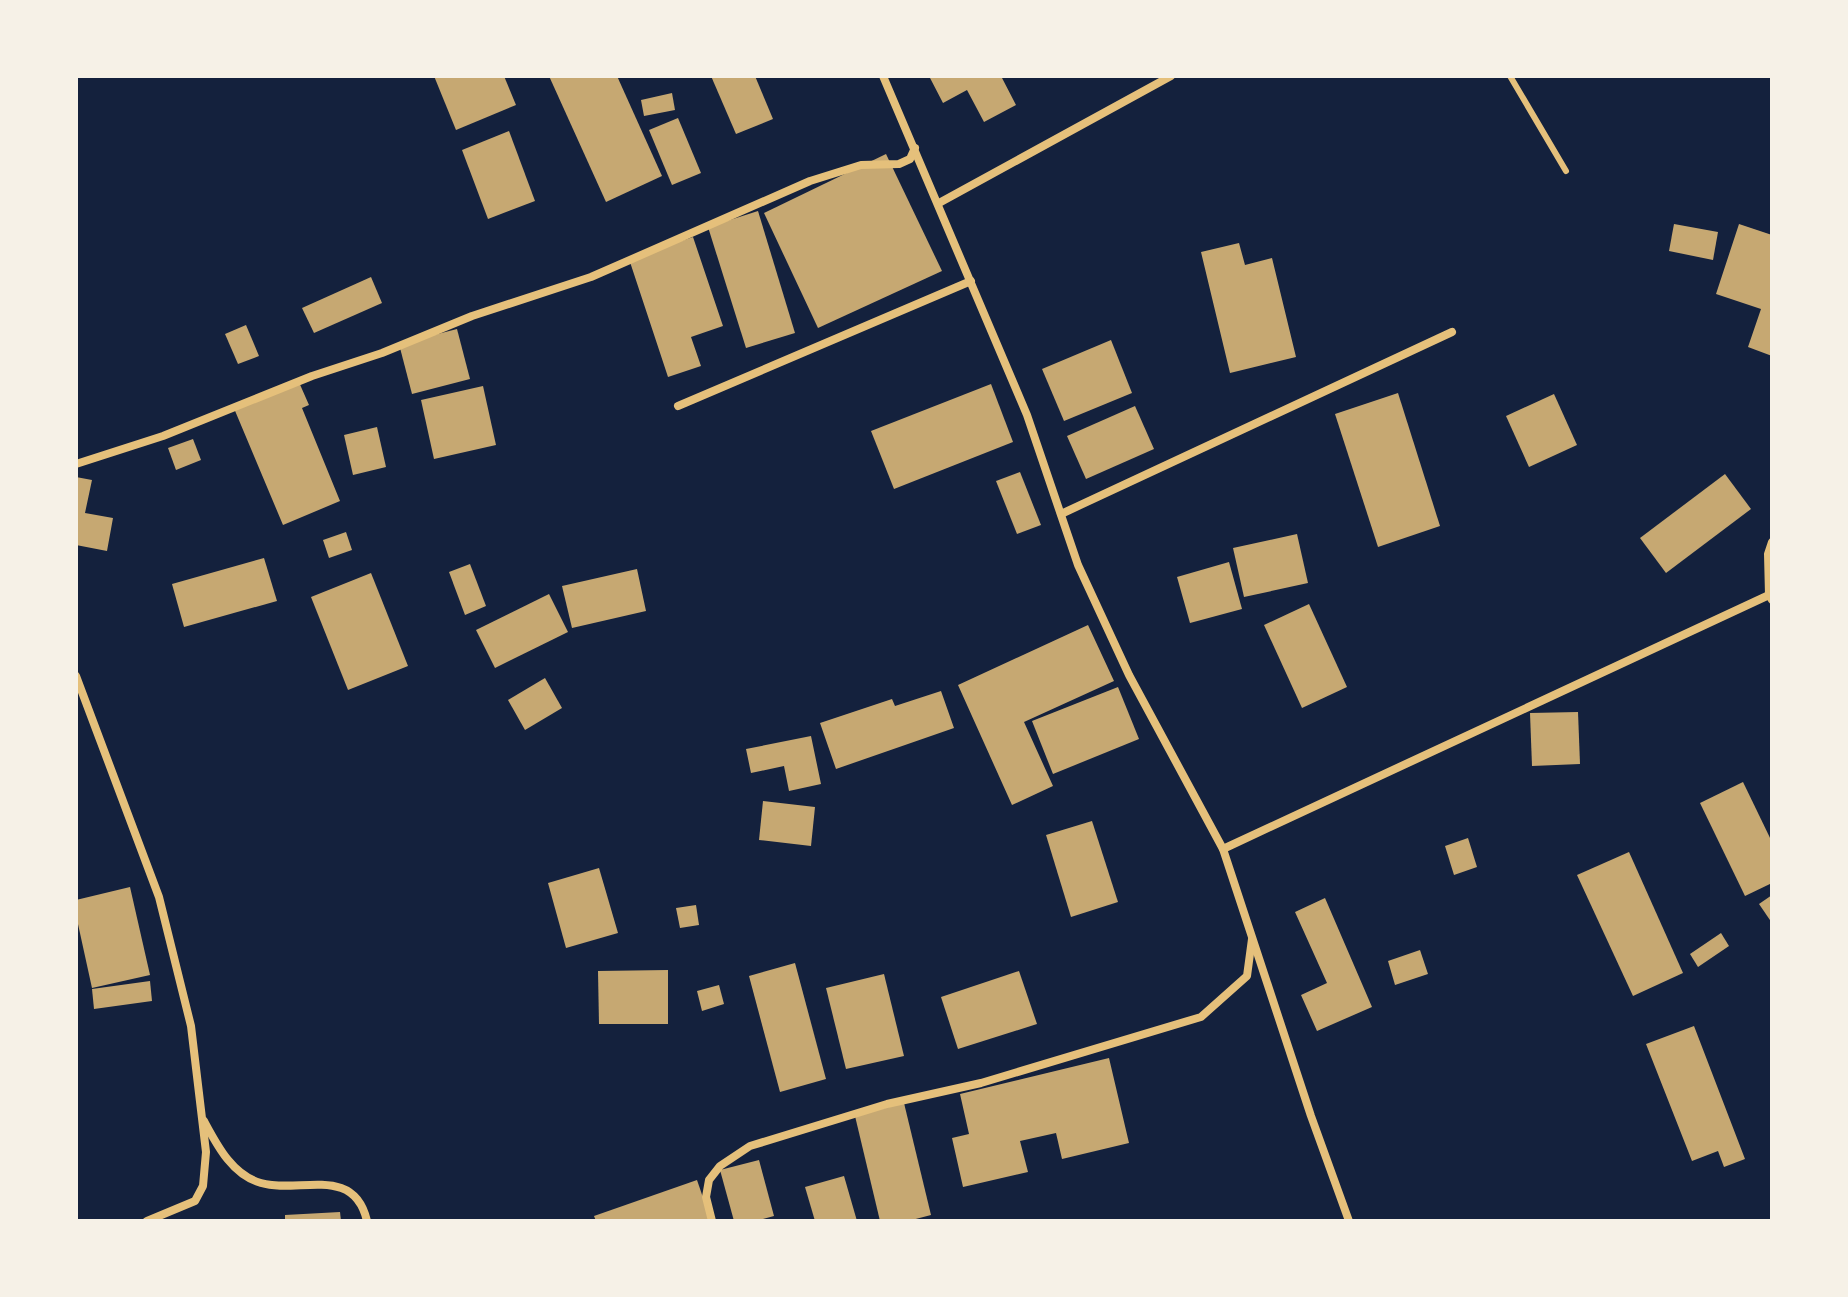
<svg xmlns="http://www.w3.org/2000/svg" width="1848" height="1297" font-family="'Roboto Condensed',sans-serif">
  <rect width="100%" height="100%" fill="#14213d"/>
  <g fill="#c6a872">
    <path d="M434 76H504L516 105 456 130Z"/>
    <path d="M549 76H617L662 176 606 202Z"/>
    <path d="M711 76H755L773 119 736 134Z"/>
    <path d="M929 76H1001L1016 105 984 122 967 90 943 103Z"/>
    <path d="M672 93 675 110 644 116 641 100Z"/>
    <path d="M678 118 701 173 672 185 649 130Z"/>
    <path d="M509 131 535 201 488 219 462 150Z"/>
    <path d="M886 154 942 271 818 328 764 213Z"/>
    <path d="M758 211 795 333 746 348 708 227Z"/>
    <path d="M1674 224 1718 232 1713 260 1669 251Z"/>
    <path d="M1739 224 1772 235V356L1748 347 1761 309 1716 294Z"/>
    <path d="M693 237 723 326 691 337 701 366 668 377 629 259Z"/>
    <path d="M1239 243 1245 265 1272 258 1296 357 1230 373 1201 252Z"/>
    <path d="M371 277 382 303 314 333 302 308Z"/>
    <path d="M246 325 259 356 238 364 225 334Z"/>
    <path d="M457 329 470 379 412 394 399 344Z"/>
    <path d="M1111 340 1132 393 1064 421 1042 369Z"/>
    <path d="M298 380 309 405 302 408 340 501 283 525 233 406Z"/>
    <path d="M991 384 1013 442 894 489 871 431Z"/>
    <path d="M483 386 496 445 434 459 421 400Z"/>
    <path d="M1398 393 1440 526 1378 547 1335 414Z"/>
    <path d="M1554 394 1577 445 1529 467 1506 416Z"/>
    <path d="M1135 406 1154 449 1086 479 1067 436Z"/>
    <path d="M377 427 386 467 353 475 344 435Z"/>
    <path d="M193 439 201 460 176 470 168 448Z"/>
    <path d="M1020 472 1041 525 1017 534 996 481Z"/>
    <path d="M1725 474 1751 509 1666 573 1640 538Z"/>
    <path d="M76 477 92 480 85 513 113 518 107 551 76 545Z"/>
    <path d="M346 532 352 550 329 558 323 540Z"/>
    <path d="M1297 534 1308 583 1244 597 1233 548Z"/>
    <path d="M264 558 277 601 184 627 172 584Z"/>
    <path d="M1229 562 1242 609 1190 623 1177 577Z"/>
    <path d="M470 564 486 606 465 615 449 572Z"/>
    <path d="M637 569 646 611 572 628 562 586Z"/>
    <path d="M371 573 408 666 348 690 311 597Z"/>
    <path d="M549 594 568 632 495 668 476 630Z"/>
    <path d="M1309 604 1347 687 1302 708 1264 625Z"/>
    <path d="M1088 625 1114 681 1024 722 1053 786 1012 805 958 685Z"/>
    <path d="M545 678 562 708 525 730 508 700Z"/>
    <path d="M1118 687 1139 739 1053 774 1032 721Z"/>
    <path d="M941 691 954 728 836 769 820 723 892 699 895 706Z"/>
    <path d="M1578 712 1580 764 1532 766 1530 713Z"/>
    <path d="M811 736 821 784 789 791 784 766 751 773 746 749Z"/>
    <path d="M1743 782 1772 842V883L1745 896 1700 803Z"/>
    <path d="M763 801 815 807 811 846 759 840Z"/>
    <path d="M1092 821 1118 902 1071 917 1046 835Z"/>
    <path d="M1468 838 1477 867 1454 875 1445 846Z"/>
    <path d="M1629 852 1683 973 1633 996 1577 875Z"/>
    <path d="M599 868 618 933 566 948 548 883Z"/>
    <path d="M130 887 150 975 92 988 76 915V900Z"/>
    <path d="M1772 895V923L1759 904Z"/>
    <path d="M1325 898 1372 1007 1317 1031 1301 995 1327 983 1295 912Z"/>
    <path d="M696 905 699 925 680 928 676 908Z"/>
    <path d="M1721 933 1729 946 1698 967 1690 954Z"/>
    <path d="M1420 950 1428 974 1395 985 1388 961Z"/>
    <path d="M795 963 826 1079 780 1092 749 976Z"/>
    <path d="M668 970V1024H599L598 971Z"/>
    <path d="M1019 971 1037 1024 958 1049 941 997Z"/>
    <path d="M884 974 904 1056 846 1069 826 988Z"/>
    <path d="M150 981 152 1001 94 1009 92 989Z"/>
    <path d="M719 985 724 1004 702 1011 697 991Z"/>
    <path d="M1694 1026 1745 1159 1724 1167 1718 1151 1692 1161 1646 1044Z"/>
    <path d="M1109 1058 1129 1143 1062 1159 1056 1133 1020 1141 1028 1172 963 1187 952 1138 969 1134 960 1094Z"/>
    <path d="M904 1103 931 1215 908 1221H880L855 1116Z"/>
    <path d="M759 1160 774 1216 756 1221H734L720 1170Z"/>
    <path d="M844 1176 857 1221H815L805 1187Z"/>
    <path d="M697 1180 711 1221H596L594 1216Z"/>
    <path d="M340 1212 341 1221H285V1215Z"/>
  </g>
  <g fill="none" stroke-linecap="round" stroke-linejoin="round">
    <path stroke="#e5c07b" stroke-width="6" d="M1510 76 1566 171"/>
    <g stroke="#e5c07b" stroke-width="8">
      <path d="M883 76 1027 415 1078 565 1129 675 1223 849 1311 1116 1349 1221"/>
      <path d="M939 203 1171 76"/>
      <path d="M678 406 971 281"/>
      <path d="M76 464 163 436 312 376 382 353 472 316 591 277 810 181 861 165 899 164 910 159 915 148"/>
      <path d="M1061 514 1452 332"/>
      <path d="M1772 542 1768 554 1769 595 1772 600"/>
      <path d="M76 676 159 897 191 1026 206 1152 203 1186 195 1201 147 1221"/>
      <path d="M1223 849 1769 595"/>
      <path d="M204 1121C217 1145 232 1175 261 1183 298 1194 354 1164 367 1221"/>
      <path d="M712 1221 706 1197 709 1180 720 1166 750 1146 887 1104 981 1083 1201 1017 1247 976 1252 939"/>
    </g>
  </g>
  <rect width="1848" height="1297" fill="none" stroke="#f6f1e7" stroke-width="156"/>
</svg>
